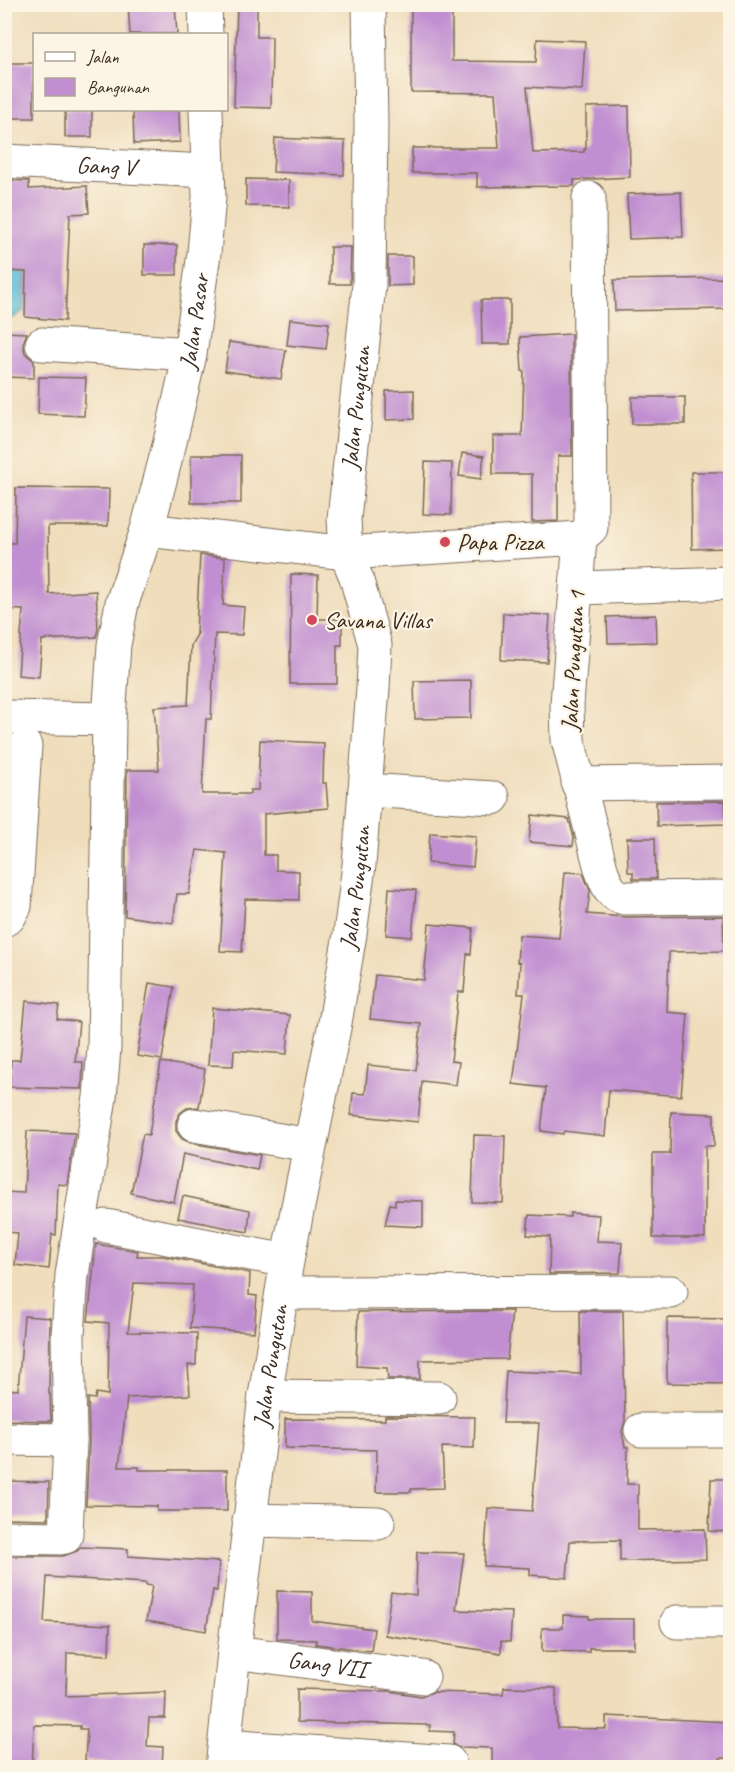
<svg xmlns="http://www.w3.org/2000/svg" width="735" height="1772" font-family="Caveat,sans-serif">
  <rect width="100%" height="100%" fill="#fcf5e5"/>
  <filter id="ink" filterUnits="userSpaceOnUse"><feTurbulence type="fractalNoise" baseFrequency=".0167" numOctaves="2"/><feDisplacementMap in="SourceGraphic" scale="12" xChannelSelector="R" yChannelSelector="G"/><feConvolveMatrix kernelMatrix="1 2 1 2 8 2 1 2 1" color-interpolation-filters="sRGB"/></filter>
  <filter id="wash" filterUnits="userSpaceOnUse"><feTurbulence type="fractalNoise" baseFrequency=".008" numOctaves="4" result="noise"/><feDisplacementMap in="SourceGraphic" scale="24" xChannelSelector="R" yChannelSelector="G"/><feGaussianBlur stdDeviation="1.35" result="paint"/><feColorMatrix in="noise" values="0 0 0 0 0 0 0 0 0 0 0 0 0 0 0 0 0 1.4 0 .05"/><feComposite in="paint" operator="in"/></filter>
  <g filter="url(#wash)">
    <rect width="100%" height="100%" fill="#efddbb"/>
    <path fill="#56b9d4" stroke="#487279" stroke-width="1.5" d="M5 271 26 272 23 311 13 318H5Z"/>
    <g id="blocks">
      <g fill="#c18fd1">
        <path d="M128 4H175L177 34H130Z"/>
        <path d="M237 4H257V37H272L271 108 234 107Z"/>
        <path d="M411 10H452V61L536 62 537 39 585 41 582 90 527 87 533 153 584 152V149H586V107L629 106 630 177 574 180V186L477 187V173H412V148H499L495 93 411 92Z"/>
        <rect x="4" y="63" width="30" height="55"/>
        <rect x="65" y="110" width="27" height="27"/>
        <path d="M133 110H179L180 142 134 144Z"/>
        <path d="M275 138 345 141 344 175 273 172Z"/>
        <path d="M246 179 289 180V207L246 206Z"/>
        <path d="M4 180 29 181V189L87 186 89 213 70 214 65 321 25 317 26 272 4 271Z"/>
        <path d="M681 192 683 237 629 239 627 194Z"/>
        <rect x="144" y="245" width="33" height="30"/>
        <path d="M330 247H351L350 284H330Z"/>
        <path d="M388 256H413V285L388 286Z"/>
        <path d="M730 278V309L615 311 614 280Z"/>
        <path d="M481 300H510V344H482Z"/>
        <path d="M290 319 329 323 326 349 287 345Z"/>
        <path d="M4 332 27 333 23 343 25 353 34 361V378L4 377Z"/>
        <path d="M571 334 572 456H558V521L532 522V474H493V436H522L524 371H522L520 337Z"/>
        <path d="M229 342 286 350 281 379 225 371Z"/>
        <path d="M39 377 86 378 84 416 38 414Z"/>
        <path d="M414 390V419L386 420V391Z"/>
        <rect x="632" y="397" width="53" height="27"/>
        <path d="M462 453 484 456 481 479 459 476Z"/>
        <rect x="191" y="455" width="50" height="48"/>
        <path d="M425 462 452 463 451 515 423 514Z"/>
        <path d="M691 472H726L727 548 692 549Z"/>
        <path d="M16 488 109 489 108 526H48L49 594 96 591 98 629 96 637 42 640 39 677 18 675 23 610 4 609V543H15Z"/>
        <path d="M200 555 225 558 223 605 244 607 242 635 215 634 211 719H206L202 794H250V790H258L260 740 324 743 323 783H326L328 808 264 814V855H276V870L299 871V900L245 899 242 952 220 951 226 853 197 850 189 894H177L173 923 125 916 127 770H159L154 707 188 705 191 645 198 633H196Z"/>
        <path d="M291 574 318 575 317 619H342V645H337V684H290Z"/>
        <path d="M503 613 550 615 547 662 501 660Z"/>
        <path d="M656 615 657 642 608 643 607 617Z"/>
        <path d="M471 680V718L415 719 414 681Z"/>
        <path d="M725 801 726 824 657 826 656 802Z"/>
        <path d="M532 815 569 819 574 838 573 846 529 842Z"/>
        <path d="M430 833 476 836 473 867 428 863Z"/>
        <path d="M627 838H655L656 879H633V872H628Z"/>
        <path d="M565 872 583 873 590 891 587 914 624 917 723 916 724 951 669 952 667 1012 688 1014 681 1096 609 1090 605 1136 564 1131 563 1134 541 1131 546 1088 513 1084 524 994H518L520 963 517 962 519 935 559 938Z"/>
        <path d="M389 888 416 890 412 937 386 935Z"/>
        <path d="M429 924 473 928 471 954H467L464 992H458L451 1061 459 1062 456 1085 422 1081 418 1122 351 1115 353 1093 365 1094 368 1065 416 1070 421 1024 370 1019 375 975 424 980Z"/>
        <path d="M149 983 174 987 162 1060 137 1056Z"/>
        <path d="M26 1001 59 1005 57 1019 79 1022 75 1062H83L82 1089 10 1087 11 1060H20Z"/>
        <path d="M212 1008 290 1015 287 1054 234 1050 233 1066 208 1065Z"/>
        <path d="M161 1062 205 1069 199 1107 187 1108 180 1113 176 1121V1131L182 1139 191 1143 260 1155 257 1170 183 1154 174 1202 131 1193 143 1134 149 1135Z"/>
        <path d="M671 1112 714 1114V1146H705V1238H653V1154H670Z"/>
        <path d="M27 1131 75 1133 67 1185 58 1184 56 1235 52 1234 49 1269 15 1265 18 1233 4 1232V1192L24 1193Z"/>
        <path d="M474 1135 505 1136 503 1203 472 1202Z"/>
        <path d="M183 1196 250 1210 248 1232 178 1218Z"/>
        <path d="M395 1200 423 1201V1227L385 1225 390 1204 395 1205Z"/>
        <path d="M570 1213 599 1215 597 1241 622 1242 620 1273 549 1274 550 1237 527 1235 529 1215 570 1217Z"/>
        <path d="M96 1244 138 1251 137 1256H163L250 1273 249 1295 257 1296 254 1332 190 1328 193 1285 134 1283 128 1332 197 1333 196 1365H188L190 1395 127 1398 119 1467H139V1470H227V1511H157V1506L86 1505 89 1441 88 1398 95 1399 96 1393 108 1395 109 1323 88 1321Z"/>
        <path d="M512 1311 507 1359 420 1360V1379H388L387 1368 356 1366 358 1312Z"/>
        <path d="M580 1311H623L625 1421 622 1431 625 1447H628L627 1484H638V1530L705 1529 706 1559 620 1561V1540L570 1541 567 1578 530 1575V1568L484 1566 488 1508 532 1511 539 1423H503L506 1371 581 1374Z"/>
        <path d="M24 1316 50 1318 49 1394H50L51 1421 4 1420V1389L18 1390Z"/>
        <path d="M667 1318 730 1319V1384L667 1383Z"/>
        <path d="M385 1416 475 1417 474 1448 442 1447 444 1488 411 1489V1492H376L377 1450 285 1448V1419L385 1420Z"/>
        <path d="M711 1479H730V1532L709 1531Z"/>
        <path d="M4 1481 49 1482 48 1519 4 1518Z"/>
        <path d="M81 1547 128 1549V1556L219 1562 217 1591 213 1590 206 1631 146 1621 152 1586 146 1585V1583L47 1577 44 1622 110 1625 109 1655 67 1653 66 1696 166 1692 165 1718H149L147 1746 163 1747 162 1767H129L85 1761 87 1729H80V1726L34 1725 32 1767H4L6 1573H4V1556H63L77 1551Z"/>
        <path d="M417 1552 464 1553 456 1610 512 1612 510 1642 501 1641V1653L385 1635 391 1592 416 1595Z"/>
        <path d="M277 1591 312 1592V1621L374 1629 371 1651 316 1644V1640L277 1639Z"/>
        <path d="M563 1615 589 1616V1619H634V1648H589V1652L542 1651V1628H563Z"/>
        <path d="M504 1687 556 1688 557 1728 606 1729V1716L730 1722V1758H720V1767H492V1748L460 1747 453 1744 454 1732 430 1731V1725L297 1722V1689L389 1691 421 1696 433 1692 503 1694Z"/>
      </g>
    </g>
  </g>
  <g filter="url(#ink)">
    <use href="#blocks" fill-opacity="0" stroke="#7a6955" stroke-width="1.5"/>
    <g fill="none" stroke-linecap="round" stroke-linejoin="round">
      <g stroke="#7a6955" stroke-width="35">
        <g id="minor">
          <path d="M205 4 206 34"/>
          <path id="s1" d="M4 161 207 171"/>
          <path d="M42 344 190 354"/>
          <path d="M147 530 346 553 580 538 567 704 568 740 601 869C606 882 609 895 624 898L730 897"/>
          <path d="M580 538 591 528 589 198"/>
          <path d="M578 588 730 583"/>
          <path d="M4 717 109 719"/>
          <path d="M578 784 730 782"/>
          <path d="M365 790 493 798"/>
          <path d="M4 920 9 917 15 906 25 746"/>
          <path d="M194 1125 309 1145"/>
          <path d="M106 1226 287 1261"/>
          <path d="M282 1293 671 1292"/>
          <path d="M265 1396 439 1398"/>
          <path d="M641 1430H730"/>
          <path d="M4 1439 70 1440"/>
          <path d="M249 1520 378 1523"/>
          <path id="s2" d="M4 1537 60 1538 65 1537 66 1534 70 1440 68 1335 72 1275 100 1097 104 1048 109 719 114 645 122 603 147 530 170 442 190 354 204 253 209 197 206 110"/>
          <path d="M677 1622H730"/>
          <path id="s3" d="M234 1652 423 1677"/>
          <path d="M225 1746 449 1762"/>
          <path id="s4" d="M222 1768 234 1652 265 1396 287 1261 335 1023 350 934 359 865 373 689 375 645 356 577 346 553 344 519 369 285 371 124 369 4"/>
        </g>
      </g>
      <use href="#minor" stroke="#fff" stroke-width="33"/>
    </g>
  </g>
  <g fill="#d1495b" stroke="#fcf5e5" stroke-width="2">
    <circle cx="445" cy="542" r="6"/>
    <circle cx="312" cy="620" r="6"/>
  </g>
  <g text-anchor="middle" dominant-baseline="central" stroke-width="4.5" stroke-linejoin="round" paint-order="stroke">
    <g font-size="24" fill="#3b2a1e" stroke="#fcf5e5">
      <text stroke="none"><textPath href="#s1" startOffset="102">Gang V</textPath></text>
      <text stroke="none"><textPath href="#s2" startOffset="1290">Jalan Pasar</textPath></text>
      <text stroke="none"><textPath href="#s4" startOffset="1377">Jalan Pungutan</textPath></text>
      <text transform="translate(573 661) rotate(-87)">Jalan Pungutan 1</text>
      <text stroke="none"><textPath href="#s4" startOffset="891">Jalan Pungutan</textPath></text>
      <text stroke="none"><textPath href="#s4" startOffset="405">Jalan Pungutan</textPath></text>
      <text stroke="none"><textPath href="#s3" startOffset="94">Gang VII</textPath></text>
    </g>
    <g font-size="24" fill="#3b2a1e" stroke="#fcf5e5" text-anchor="start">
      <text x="457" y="542">Papa Pizza</text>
      <text x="324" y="620">Savana Villas</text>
    </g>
  </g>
  <rect width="735" height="1772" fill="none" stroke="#fcf5e5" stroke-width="24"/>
  <rect x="33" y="33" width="195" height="78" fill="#fcf5e5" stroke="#afa495" stroke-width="1.5"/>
  <rect x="45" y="52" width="30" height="9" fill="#ffffff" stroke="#afa495" stroke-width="1.5"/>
  <text x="87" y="63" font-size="18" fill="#3b2a1e">Jalan</text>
  <rect x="45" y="78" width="30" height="18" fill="#c18fd1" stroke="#afa495" stroke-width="1.5"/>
  <text x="87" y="93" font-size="18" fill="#3b2a1e">Bangunan</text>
</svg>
